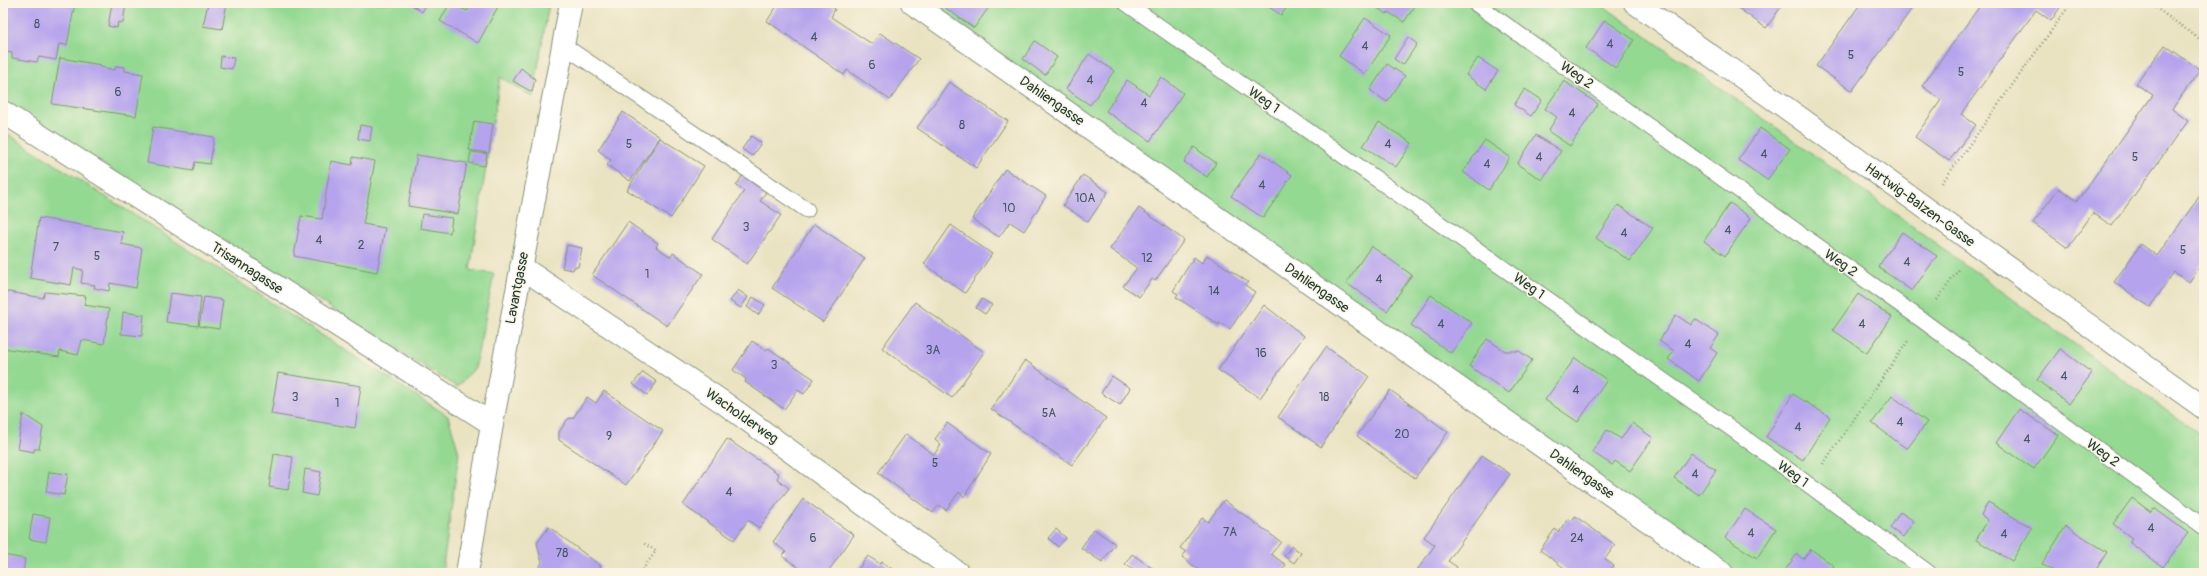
<svg xmlns="http://www.w3.org/2000/svg" width="2207" height="576" font-family="Pangolin,sans-serif">
  <rect width="100%" height="100%" fill="#fcf5e5"/>
  <filter id="ink" filterUnits="userSpaceOnUse"><feTurbulence type="fractalNoise" baseFrequency=".025" numOctaves="2"/><feDisplacementMap in="SourceGraphic" scale="8" xChannelSelector="R" yChannelSelector="G"/><feConvolveMatrix kernelMatrix="1 2 1 2 8 2 1 2 1" color-interpolation-filters="sRGB"/></filter>
  <filter id="wash" filterUnits="userSpaceOnUse"><feTurbulence type="fractalNoise" baseFrequency=".012" numOctaves="4" result="noise"/><feDisplacementMap in="SourceGraphic" scale="16" xChannelSelector="R" yChannelSelector="G"/><feGaussianBlur stdDeviation="0.9" result="paint"/><feColorMatrix in="noise" values="0 0 0 0 0 0 0 0 0 0 0 0 0 0 0 0 0 1.4 0 .05"/><feComposite in="paint" operator="in"/></filter>
  <g filter="url(#wash)">
    <rect width="100%" height="100%" fill="#eae3c2"/>
    <g fill="#94d992" stroke="#5a8b63">
      <path d="M3 3H549L533 97 500 77 470 270 494 274 475 368 457 387 3 102Z"/>
      <path d="M924 3H1599L1781 131 2204 438V573H1725Z"/>
      <path d="M3 131 448 416 459 453 442 573H3Z"/>
    </g>
    <g id="blocks">
      <g fill="#b5a3ed">
        <path d="M3 3H75L67 45 59 44 56 60 39 57 37 62 12 58V53L3 52Z"/>
        <path d="M112 3H126L123 23 118 22 117 28 108 26Z"/>
        <path d="M208 3H227L222 29 203 26Z"/>
        <path d="M409 3H427L422 12Z"/>
        <path d="M450 3 467 11 472 3H500L478 43 440 21Z"/>
        <path d="M779 3H827L835 9 831 17 872 44 880 33 919 59 890 100 847 70 844 75 767 21Z"/>
        <path d="M947 3H992L974 28 944 7Z"/>
        <path d="M1263 3H1290L1281 15Z"/>
        <path d="M1369 3H1417L1404 22 1388 12 1387 14Z"/>
        <path d="M1731 3H1784L1766 28Z"/>
        <path d="M1861 3H1916L1852 91 1816 66Z"/>
        <path d="M1982 3H2063L2051 21 2036 10 1961 114 1976 125 1949 161 1915 137 1941 100 1922 86Z"/>
        <path d="M1365 18 1391 35 1365 74 1339 56Z"/>
        <path d="M1605 20 1634 40 1616 68 1586 48Z"/>
        <path d="M1408 37 1417 44 1403 65 1394 59Z"/>
        <path d="M1035 41 1057 57 1045 75 1023 59Z"/>
        <path d="M2165 45 2200 70 2172 109 2188 121 2112 226 2093 213 2068 248 2033 223 2059 188 2077 201 2153 95 2136 84Z"/>
        <path d="M1089 54 1114 71 1090 105 1066 89Z"/>
        <path d="M221 56 234 58 232 69 220 67Z"/>
        <path d="M60 58 101 65V67L115 70 116 66 125 67V71L143 74 136 116 52 104Z"/>
        <path d="M1478 58 1498 71 1486 89 1466 75Z"/>
        <path d="M1387 64 1405 76 1387 102 1370 90Z"/>
        <path d="M521 68 535 79 532 92 513 81Z"/>
        <path d="M1161 77 1183 93 1150 141 1106 111 1127 80 1149 95Z"/>
        <path d="M1564 81 1598 104 1570 146 1548 131 1557 117 1545 109Z"/>
        <path d="M949 82 1008 121 976 168 917 128Z"/>
        <path d="M1525 89 1542 100 1531 116 1514 105Z"/>
        <path d="M623 112 660 137 630 181 607 165 611 160 598 150Z"/>
        <path d="M474 121 493 124 489 153 469 150Z"/>
        <path d="M1379 122 1412 143 1396 167 1363 146Z"/>
        <path d="M360 125 372 127 370 141 358 139Z"/>
        <path d="M153 127 214 137 210 164 195 162 193 171 147 163Z"/>
        <path d="M1760 128 1790 149 1767 180 1738 160Z"/>
        <path d="M1536 135 1561 151 1542 180 1517 164Z"/>
        <path d="M751 136 761 143 752 156 742 149Z"/>
        <path d="M660 138 704 166 671 218 627 190Z"/>
        <path d="M1485 140 1510 157 1489 190 1463 172Z"/>
        <path d="M1194 147 1216 163 1207 177 1184 162Z"/>
        <path d="M471 152 487 154 485 166 469 163Z"/>
        <path d="M1261 153 1292 175 1263 218 1231 196Z"/>
        <path d="M417 155 467 163 458 214 408 206Z"/>
        <path d="M353 157 375 161 363 224 385 228 377 272 294 256 301 216 322 219 331 161 352 165Z"/>
        <path d="M1005 169 1046 196 1024 231 1010 222 999 237 972 219Z"/>
        <path d="M1083 175 1108 192 1088 222 1063 205Z"/>
        <path d="M742 176 766 192 760 201 781 215 747 264 712 239 744 191 736 186Z"/>
        <path d="M2204 190V261L2189 282 2174 272 2150 307 2114 282 2141 244 2157 256Z"/>
        <path d="M1730 203 1751 218 1725 256 1704 241Z"/>
        <path d="M1618 205 1653 228 1630 261 1596 238Z"/>
        <path d="M1139 208 1184 240 1155 281 1152 279 1139 297 1123 286 1137 268 1110 249Z"/>
        <path d="M422 214 452 218 450 233 420 228Z"/>
        <path d="M39 218 123 232 121 244 142 248 136 288 110 283 109 291 94 288 95 285 81 283 83 270 74 268 71 285 30 278Z"/>
        <path d="M628 222 658 243 656 247 671 257 673 253 703 274 667 326 592 275Z"/>
        <path d="M814 224 865 258 823 322 772 288Z"/>
        <path d="M951 225 992 254 965 293 924 264Z"/>
        <path d="M1902 232 1937 256 1912 291 1878 267Z"/>
        <path d="M567 245 582 248 578 267H574L573 270 562 268Z"/>
        <path d="M1371 246 1412 275 1387 311 1346 283Z"/>
        <path d="M1207 255 1248 282 1245 285 1255 292 1230 329 1220 322 1219 325 1176 297 1178 294 1173 291 1194 257 1202 263Z"/>
        <path d="M738 290 748 297 741 308 730 301Z"/>
        <path d="M3 291 43 298 45 292 86 296 84 305 109 309 104 344 82 340 78 355 60 351 59 357 3 348Z"/>
        <path d="M170 293 201 297 198 326 166 322Z"/>
        <path d="M1858 294 1892 317 1867 353 1833 330Z"/>
        <path d="M1431 295 1472 323 1451 353 1411 325Z"/>
        <path d="M204 297 223 300 219 329 199 326Z"/>
        <path d="M753 297 765 305 758 315 747 307Z"/>
        <path d="M982 299 992 305 985 314 976 308Z"/>
        <path d="M915 302 984 352 952 398 882 348Z"/>
        <path d="M1264 305 1304 336 1260 398 1218 370Z"/>
        <path d="M123 312 144 315 142 336 121 334Z"/>
        <path d="M1676 315 1691 325 1695 319 1719 335 1710 348 1717 353 1699 381 1668 359 1674 351 1659 341Z"/>
        <path d="M1487 339 1505 351H1519L1532 360 1509 393 1469 366Z"/>
        <path d="M752 341 766 350 768 348 814 379 804 394 798 390 784 409 745 382 746 379 733 370Z"/>
        <path d="M1326 347 1369 376 1321 447 1278 417Z"/>
        <path d="M2060 349 2092 373 2069 404 2037 380Z"/>
        <path d="M1575 358 1607 380 1578 422 1545 400Z"/>
        <path d="M1025 360 1106 418 1072 465 991 409Z"/>
        <path d="M643 372 657 382 647 395 633 384Z"/>
        <path d="M278 373 361 386 355 428 271 414Z"/>
        <path d="M1112 376 1130 388 1120 405 1101 393Z"/>
        <path d="M1390 390 1448 432 1415 478 1357 436Z"/>
        <path d="M604 391 663 431 626 485 559 440V432L568 419 573 418 587 397 596 403Z"/>
        <path d="M1793 394 1830 417 1803 460 1766 437Z"/>
        <path d="M1892 396 1927 422 1907 449 1872 423Z"/>
        <path d="M2019 409 2058 435 2034 469 1996 443Z"/>
        <path d="M23 414 43 427 39 449H34V452L17 449Z"/>
        <path d="M947 423 991 454 964 497 959 492 946 510 939 505 933 513 878 473 906 434 934 455 941 444 935 439Z"/>
        <path d="M1632 423 1653 438 1630 471 1615 461 1612 465 1592 452 1607 430 1621 439Z"/>
        <path d="M727 439 779 474 777 479 789 488 759 528 748 520 734 540 683 505Z"/>
        <path d="M1691 453 1716 470 1699 495 1674 478Z"/>
        <path d="M274 454 293 457 288 490 269 487Z"/>
        <path d="M1482 455 1510 474 1448 561 1457 567 1453 573H1415L1435 545 1424 537Z"/>
        <path d="M305 469 321 472 317 496 302 493Z"/>
        <path d="M49 472 68 474 64 495 46 492Z"/>
        <path d="M2132 498 2151 512 2154 508 2188 533 2163 567 2129 542 2132 538 2113 524Z"/>
        <path d="M803 499 854 535 827 573H807L782 556 786 552 773 542Z"/>
        <path d="M1224 500 1281 542 1271 554 1286 565 1280 573H1203L1182 557 1186 552 1180 548 1202 518 1208 522Z"/>
        <path d="M1988 502 2032 528 2012 561 1976 540 1988 520 1981 515Z"/>
        <path d="M1745 509 1776 529 1757 558 1725 538Z"/>
        <path d="M1900 512 1914 521 1903 537 1890 528Z"/>
        <path d="M33 514 50 517 46 542 29 539Z"/>
        <path d="M1575 516 1615 545 1605 559 1614 566 1609 573H1571L1540 550 1555 529 1558 532 1568 519 1572 521Z"/>
        <path d="M2066 526 2107 552 2094 573H2056L2042 564Z"/>
        <path d="M549 527 601 566 596 573H535L542 563 537 543Z"/>
        <path d="M1056 529 1066 538 1058 547 1048 538Z"/>
        <path d="M1094 529 1115 544 1102 562 1081 548Z"/>
        <path d="M1292 546 1301 553 1294 563 1284 556Z"/>
        <path d="M1811 549 1834 566 1829 573H1783L1797 554 1803 559Z"/>
        <path d="M1132 554 1159 573H1138L1125 564Z"/>
        <path d="M3 555 25 559 23 573H3Z"/>
        <path d="M868 556 880 564 882 562 898 573H855Z"/>
      </g>
    </g>
  </g>
  <g filter="url(#ink)">
    <use href="#blocks" fill-opacity="0" stroke="#84907b" stroke-width="1"/>
    <g fill="none" stroke-linecap="round" stroke-linejoin="round">
      <g stroke="#84907b" stroke-width="17">
        <g id="service">
          <path d="M1126 3 1735 431 1929 573"/>
          <path d="M1475 3 1922 320 2204 527"/>
          <path d="M563 45 807 210"/>
        </g>
      </g>
      <g stroke="#84907b" stroke-width="24">
        <g id="minor">
          <path d="M912 3 1722 573"/>
          <path d="M1635 3 1782 105 2204 408"/>
          <path d="M3 112 492 424"/>
          <path d="M521 267 724 403 958 573"/>
          <path d="M467 573 492 424 571 3"/>
        </g>
      </g>
      <g stroke="#84907b" stroke-width="2.5" stroke-dasharray="1 3" stroke-linecap="butt">
        <path d="M2149 3 2204 42"/>
        <path d="M1942 183 2071 3"/>
        <path d="M1937 300 1960 268"/>
        <path d="M1823 464 1908 341"/>
        <path d="M640 573 656 551 643 543"/>
      </g>
      <use href="#service" stroke="#fff" stroke-width="15"/>
      <use href="#minor" stroke="#fff" stroke-width="22"/>
    </g>
  </g>
  <g text-anchor="middle" dominant-baseline="central" stroke-width="3" stroke-linejoin="round" paint-order="stroke">
    <g font-size="12" fill="#445662">
      <text x="37" y="24">8</text>
      <text x="814" y="37">4</text>
      <text x="1610" y="44">4</text>
      <text x="1365" y="46">4</text>
      <text x="1851" y="55">5</text>
      <text x="872" y="65">6</text>
      <text x="1961" y="72">5</text>
      <text x="1090" y="80">4</text>
      <text x="118" y="92">6</text>
      <text x="1144" y="103">4</text>
      <text x="1572" y="113">4</text>
      <text x="962" y="125">8</text>
      <text x="629" y="144">5</text>
      <text x="1388" y="144">4</text>
      <text x="1764" y="154">4</text>
      <text x="1539" y="157">4</text>
      <text x="2135" y="157">5</text>
      <text x="1487" y="164">4</text>
      <text x="1262" y="185">4</text>
      <text x="1085" y="198">10A</text>
      <text x="1009" y="208">10</text>
      <text x="746" y="227">3</text>
      <text x="1728" y="230">4</text>
      <text x="1624" y="233">4</text>
      <text x="319" y="240">4</text>
      <text x="361" y="245">2</text>
      <text x="56" y="247">7</text>
      <text x="2183" y="250">5</text>
      <text x="97" y="256">5</text>
      <text x="1147" y="258">12</text>
      <text x="1907" y="262">4</text>
      <text x="647" y="274">1</text>
      <text x="1379" y="279">4</text>
      <text x="1214" y="291">14</text>
      <text x="1441" y="324">4</text>
      <text x="1862" y="324">4</text>
      <text x="1688" y="344">4</text>
      <text x="933" y="350">3A</text>
      <text x="1261" y="353">16</text>
      <text x="774" y="365">3</text>
      <text x="2064" y="376">4</text>
      <text x="1576" y="390">4</text>
      <text x="295" y="397">3</text>
      <text x="1324" y="397">18</text>
      <text x="337" y="403">1</text>
      <text x="1049" y="413">5A</text>
      <text x="1900" y="422">4</text>
      <text x="1798" y="427">4</text>
      <text x="1402" y="434">20</text>
      <text x="609" y="436">9</text>
      <text x="2027" y="439">4</text>
      <text x="935" y="463">5</text>
      <text x="1695" y="474">4</text>
      <text x="729" y="492">4</text>
      <text x="2151" y="528">4</text>
      <text x="1230" y="532">7A</text>
      <text x="1751" y="533">4</text>
      <text x="2004" y="534">4</text>
      <text x="813" y="538">6</text>
      <text x="1577" y="538">24</text>
      <text x="562" y="553">78</text>
    </g>
    <g font-size="14" fill="#1f3d34" stroke="#fcf5e5">
      <text transform="translate(1577 75) rotate(35)">Weg 2</text>
      <text transform="translate(1264 100) rotate(35)">Weg 1</text>
      <text transform="translate(1052 101) rotate(35)">Dahliengasse</text>
      <text transform="translate(1920 205) rotate(36)">Hartwig-Balzen-Gasse</text>
      <text transform="translate(1841 263) rotate(35)">Weg 2</text>
      <text transform="translate(247 268) rotate(33)">Trisannagasse</text>
      <text transform="translate(1529 286) rotate(35)">Weg 1</text>
      <text transform="translate(517 288) rotate(-79)">Lavantgasse</text>
      <text transform="translate(1317 288) rotate(35)">Dahliengasse</text>
      <text transform="translate(742 416) rotate(35)">Wacholderweg</text>
      <text transform="translate(2103 453) rotate(36)">Weg 2</text>
      <text transform="translate(1582 474) rotate(35)">Dahliengasse</text>
      <text transform="translate(1793 474) rotate(36)">Weg 1</text>
    </g>
  </g>
  <rect width="2207" height="576" fill="none" stroke="#fcf5e5" stroke-width="16"/>
</svg>
